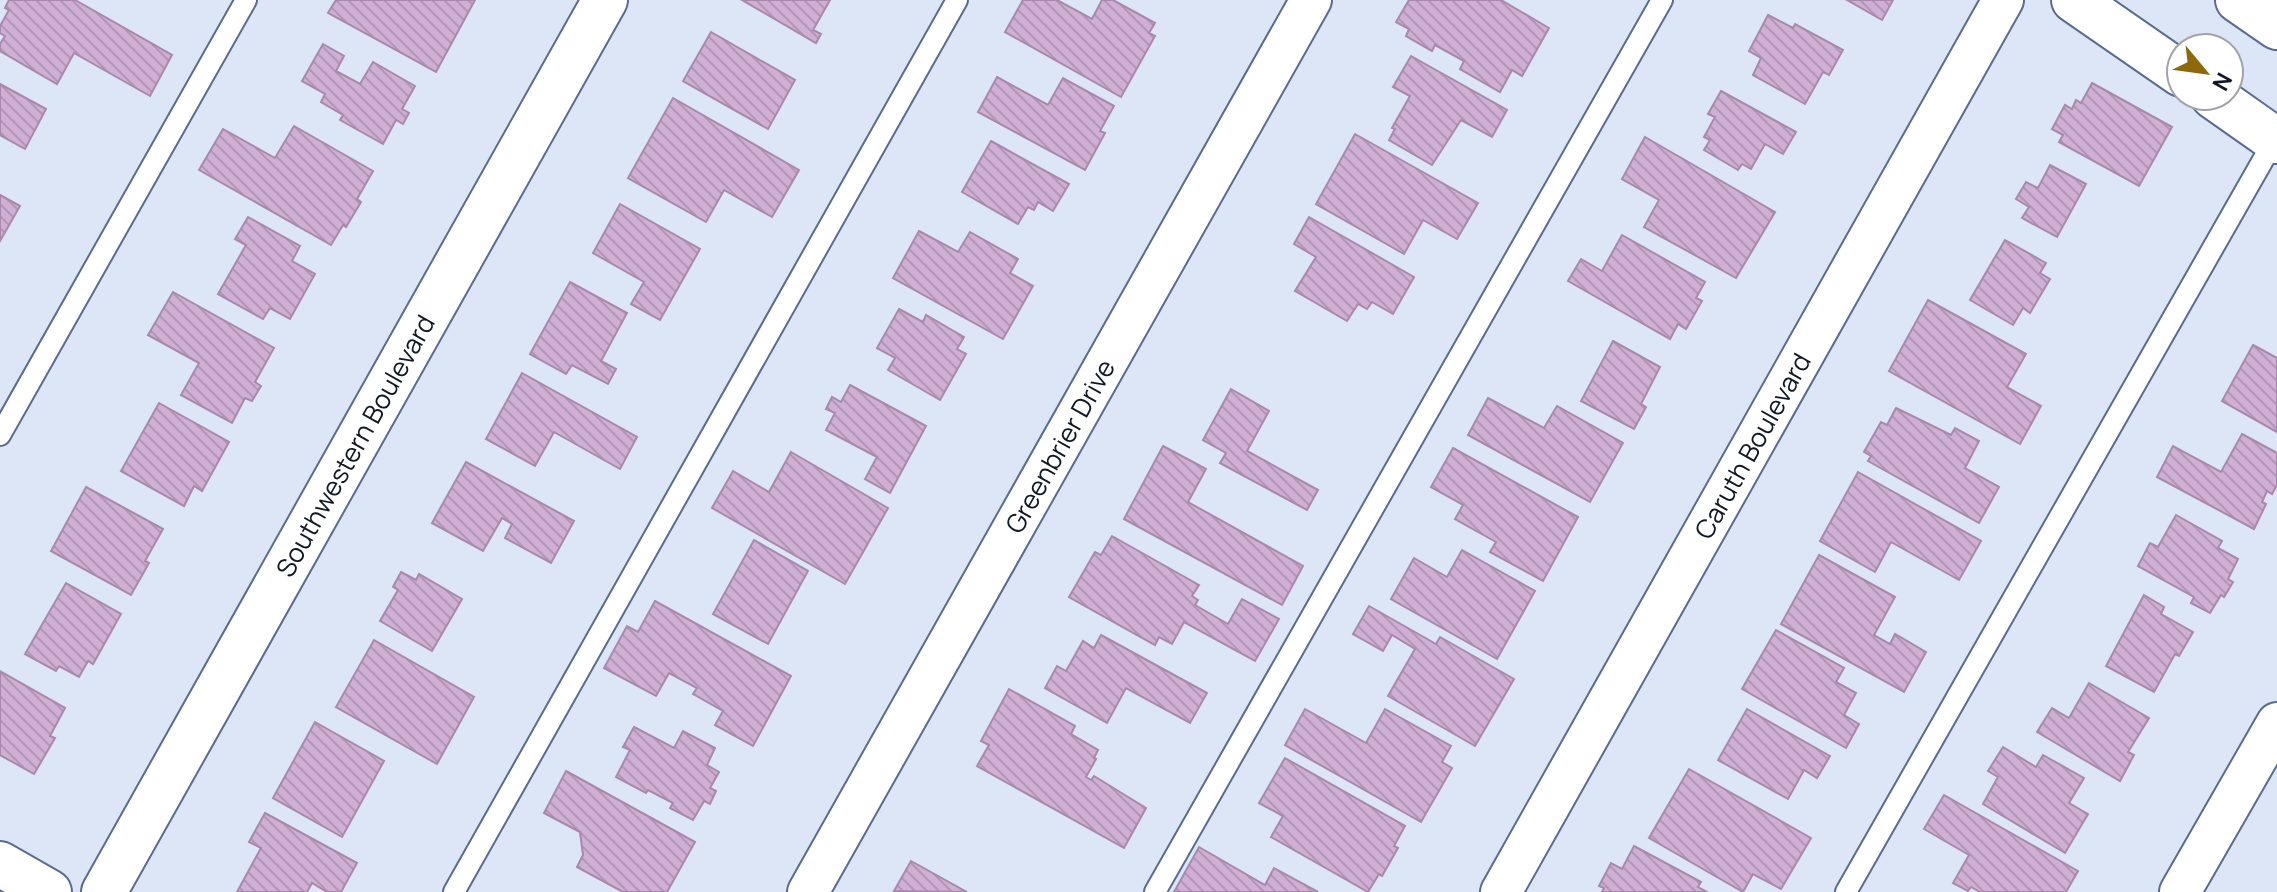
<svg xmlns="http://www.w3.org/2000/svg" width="2277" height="892" font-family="Manrope,sans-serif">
  <defs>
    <pattern id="building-back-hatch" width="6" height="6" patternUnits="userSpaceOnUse" patternTransform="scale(2)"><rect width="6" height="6" fill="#d0afd4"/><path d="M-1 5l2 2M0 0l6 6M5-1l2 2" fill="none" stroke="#b296b6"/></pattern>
  </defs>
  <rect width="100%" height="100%" fill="#dde6f7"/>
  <g fill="url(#building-back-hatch)" stroke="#a888ac" stroke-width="2">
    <path d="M9 0H75L172 55 150 96 74 53 57 84 0 51V44L5 36 0 33V26L9 10 5 8Z"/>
    <path d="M336 0H475L436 72 328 13Z"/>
    <path d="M742 0H830L813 30 821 34 816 43Z"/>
    <path d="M1023 0H1057L1092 19 1102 0H1113L1155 23 1149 33 1155 36 1121 97 1005 32Z"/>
    <path d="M1409 0H1501L1549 28 1522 76 1512 70 1500 92 1460 69 1464 61 1435 45 1432 51 1406 36 1409 29 1396 22Z"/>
    <path d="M1847 0H1893L1882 20Z"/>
    <path d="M1768 15 1793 28 1795 24 1843 50 1829 75 1823 72 1805 104 1753 75 1761 58 1749 51Z"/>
    <path d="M711 32 795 80 768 129 683 81Z"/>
    <path d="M323 44 344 56 336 71 360 84 373 62 415 86 402 109 409 113 403 124 396 120 383 144 340 120 343 115 321 102 325 94 302 81Z"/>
    <path d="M1411 56 1507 110 1492 137 1461 120 1432 165 1389 140 1395 129 1392 128 1410 96 1393 87Z"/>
    <path d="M997 77 1048 105 1063 78 1114 106 1100 131 1105 133 1085 170 978 112Z"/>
    <path d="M2092 83 2172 127 2139 186 2059 142 2063 135 2052 129 2065 105 2072 109 2076 100 2081 103Z"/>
    <path d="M0 84 46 109 25 149 0 135Z"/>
    <path d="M1721 91 1796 132 1783 154 1765 144 1751 169 1742 164 1738 170 1704 150 1710 140 1704 137 1715 117 1708 114Z"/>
    <path d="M673 98 799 170 772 217 724 190 706 222 628 178Z"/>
    <path d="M294 126 373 171 357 199 361 202 346 227 343 225 331 245 199 170 223 129 275 158Z"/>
    <path d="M1355 134 1478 203 1457 239 1423 220 1404 254 1316 204Z"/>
    <path d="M1645 137 1775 212 1736 278 1644 227 1659 200 1622 179Z"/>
    <path d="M991 141 1069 184 1053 211 1038 202 1034 210 1028 207 1018 224 962 192Z"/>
    <path d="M2050 165 2086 184 2057 237 2022 218 2029 207 2016 199 2026 182 2038 188Z"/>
    <path d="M0 195 20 206 0 241Z"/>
    <path d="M620 204 700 249 660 320 631 304 644 282 593 253Z"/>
    <path d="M248 217 300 246 292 261 315 274 290 319 270 308 263 319 218 294 246 245 235 239Z"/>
    <path d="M1309 217 1414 277 1393 314 1372 302 1367 309 1358 304 1347 321 1295 291 1316 257 1294 244Z"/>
    <path d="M919 231 958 252 970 232 1018 259 1010 273 1033 286 1003 339 893 278Z"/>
    <path d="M1622 235 1705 282 1696 298 1702 301 1686 329 1678 324 1670 339 1568 281 1581 259 1602 271Z"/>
    <path d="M2005 240 2046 263 2040 273 2050 279 2030 313 2023 308 2013 325 1970 300Z"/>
    <path d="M570 282 627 313 601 361 616 369 608 384 572 365 566 374 530 354Z"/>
    <path d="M173 292 274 348 255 382 261 386 252 401 245 398 232 423 181 395 199 363 148 335Z"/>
    <path d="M1928 300 2026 354 2007 387 2041 406 2020 444 1889 371Z"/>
    <path d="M899 309 923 322 926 315 964 337 957 349 966 354 940 400 888 370 895 358 877 348Z"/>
    <path d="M1613 341 1660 367 1641 404 1646 407 1634 429 1581 401Z"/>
    <path d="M2253 345 2277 358V432L2222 401Z"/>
    <path d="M522 373 637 437 620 469 554 432 535 466 486 439Z"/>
    <path d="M850 385 926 426 890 493 865 479 877 457 826 430 835 413 826 409 832 397 841 402Z"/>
    <path d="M1231 389 1269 411 1247 451 1318 490 1307 510 1220 463 1226 453 1203 440Z"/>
    <path d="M1488 398 1544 428 1557 406 1623 443 1590 502 1468 435Z"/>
    <path d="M159 403 229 442 202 491 194 486 184 506 121 471Z"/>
    <path d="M1896 408 1951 435 1955 428 1979 441 1965 468 1999 487 1979 523 1868 461 1871 456 1864 452 1881 422 1887 425Z"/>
    <path d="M2242 434 2277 453V485L2272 494 2267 491 2262 502 2266 504 2254 529 2157 477 2173 446 2221 472Z"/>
    <path d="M1163 446 1206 469 1188 502 1303 566 1282 605 1124 519Z"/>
    <path d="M1453 448 1578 517 1543 581 1490 552 1496 542 1455 519 1463 505 1431 487Z"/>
    <path d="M791 452 888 508 845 584 712 508 733 471 769 492Z"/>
    <path d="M466 462 574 521 551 563 505 538 512 524 502 518 483 551 432 523Z"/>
    <path d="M1858 472 1981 541 1959 580 1891 542 1875 572 1820 541Z"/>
    <path d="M86 487 163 529 145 561 149 563 131 595 51 551Z"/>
    <path d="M2176 515 2222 541 2218 548 2238 559 2228 579 2233 582 2224 597 2221 595 2210 613 2191 603 2194 597 2138 566 2150 543 2158 547Z"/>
    <path d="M1112 536 1199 585 1192 596 1198 600 1195 605 1228 624 1242 599 1279 619 1255 661 1184 622 1172 644 1159 637 1155 645 1069 597 1095 552 1101 555Z"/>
    <path d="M754 540 808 571 768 644 713 614Z"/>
    <path d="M1462 550 1535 591 1497 659 1391 599 1414 558 1447 577Z"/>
    <path d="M1819 555 1895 597 1874 635 1890 644 1895 634 1926 652 1904 692 1781 624Z"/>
    <path d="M401 572 416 580 419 574 462 599 432 651 380 621 398 590 393 587Z"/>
    <path d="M66 583 121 614 93 664 88 661 79 677 59 666 56 671 25 654Z"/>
    <path d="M2144 595 2164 607 2161 614 2193 632 2179 656 2175 654 2154 692 2106 666Z"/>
    <path d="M655 601 791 676 753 746 715 725 723 711 693 694 697 688 669 673 656 696 604 668 627 626 638 632Z"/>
    <path d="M1369 606 1436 644 1440 637 1514 679 1475 746 1388 696 1415 649 1392 635 1383 651 1353 634Z"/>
    <path d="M1776 630 1844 668 1836 682 1856 693 1844 715 1859 724 1846 748 1742 689Z"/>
    <path d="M1101 635 1207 693 1190 723 1126 688 1107 723 1045 688 1057 666 1066 671 1083 641 1094 648Z"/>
    <path d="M374 640 474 697 437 764 336 707Z"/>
    <path d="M0 671 65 708 50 736 55 738 34 774 0 755Z"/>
    <path d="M2089 683 2149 718 2128 752 2134 755 2120 781 2037 732 2052 708 2069 718Z"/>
    <path d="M1009 689 1075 726 1071 734 1098 750 1094 758 1096 759 1086 777 1091 780 1094 776 1146 808 1124 848 977 766 989 745 981 741Z"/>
    <path d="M1305 709 1366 743 1385 709 1451 746 1442 762 1452 768 1421 822 1285 745Z"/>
    <path d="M1747 709 1830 756 1817 778 1804 770 1788 799 1718 760Z"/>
    <path d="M315 722 384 761 342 837 273 798Z"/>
    <path d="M634 727 674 748 683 731 715 748 707 765 719 772 710 788 716 791 710 804 704 801 693 820 670 808 673 803 648 790 646 793 616 777 630 750 623 747Z"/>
    <path d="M2003 747 2036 767 2043 755 2084 778 2069 803 2088 814 2065 853 1983 804 1998 777 1988 771Z"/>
    <path d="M1285 758 1405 826 1394 846 1398 848 1382 876 1379 874 1368 892 1271 837 1283 816 1259 803Z"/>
    <path d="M1689 769 1811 838 1781 889 1753 874 1743 892 1649 838Z"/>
    <path d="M566 771 695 842 667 892H623L577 867 583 855 580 832 544 813Z"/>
    <path d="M1944 795 2078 871 2066 892H1980L1971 887 1968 891 1953 883 1969 855 1924 829Z"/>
    <path d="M265 813 357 863 341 892H327L312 883 307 892H237L261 848 249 842Z"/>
    <path d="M1634 846 1701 882 1698 887 1707 892H1602L1604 888 1599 886 1611 863 1622 869Z"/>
    <path d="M1199 847 1265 885 1274 868 1318 892H1174Z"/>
    <path d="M911 861 967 892 894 891Z"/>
  </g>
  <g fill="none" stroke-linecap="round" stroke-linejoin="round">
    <g stroke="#586c91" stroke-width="24">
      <g id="lane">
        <path d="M0 435 246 0"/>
        <path d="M454 892 957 0"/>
        <path d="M1155 892 1662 0"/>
        <path d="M1846 892 2275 139"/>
      </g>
    </g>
    <g stroke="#586c91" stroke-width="44">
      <g id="street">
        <path id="s1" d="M808 892 1311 0"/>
        <path id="s2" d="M1501 892 2003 0"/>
        <path d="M2180 892 2277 723"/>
      </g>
    </g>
    <g stroke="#586c91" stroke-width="48">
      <g id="secondary">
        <path d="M2074 0 2181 74"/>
        <path d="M2213 96 2277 141"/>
        <path d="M0 864 49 892"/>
        <path id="s3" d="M104 892 605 0"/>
      </g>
    </g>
    <g stroke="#586c91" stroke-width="48">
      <path id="highway" d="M2238 0 2277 27"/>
    </g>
    <use href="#lane" stroke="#fff" stroke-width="20"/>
    <use href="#street" stroke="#fff" stroke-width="40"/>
    <use href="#secondary" stroke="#fff" stroke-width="44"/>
    <use href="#highway" stroke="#fff" stroke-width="44"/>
  </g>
  <g text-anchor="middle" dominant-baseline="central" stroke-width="8" stroke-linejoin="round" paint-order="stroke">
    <g font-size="26" fill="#101826" stroke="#fff">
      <text stroke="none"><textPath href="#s3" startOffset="512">Southwestern Boulevard</textPath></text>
      <text stroke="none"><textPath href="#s1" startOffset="512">Greenbrier Drive</textPath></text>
      <text stroke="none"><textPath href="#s2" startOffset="512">Caruth Boulevard</textPath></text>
    </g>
  </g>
  <g transform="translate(2205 72) rotate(119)"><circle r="38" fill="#ffffff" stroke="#9fa3a8" stroke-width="2"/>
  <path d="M0-6L14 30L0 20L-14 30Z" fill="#8e690c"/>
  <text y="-12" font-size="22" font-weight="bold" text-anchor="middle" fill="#101826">N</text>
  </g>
</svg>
